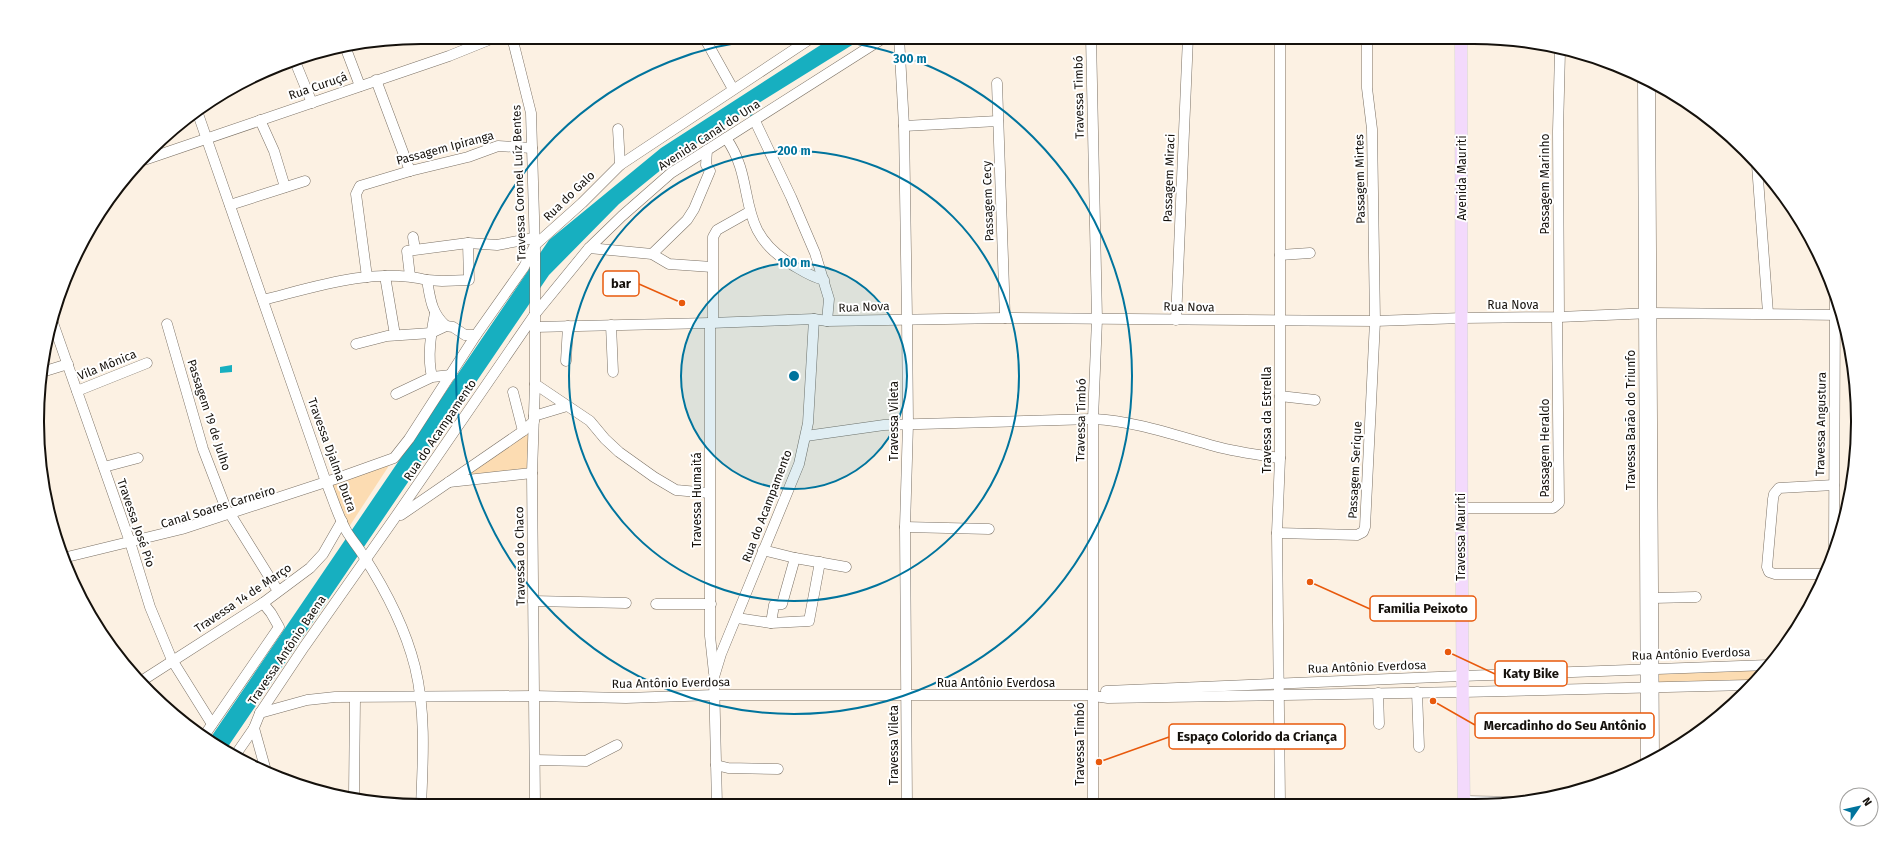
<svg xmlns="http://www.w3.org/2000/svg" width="1895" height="843" font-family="'Fira Sans',sans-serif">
  <rect width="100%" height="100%" fill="#fcf1e3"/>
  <g fill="#fcdcb2">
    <path d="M531 425 534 470 450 480Z"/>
    <path d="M392 461 347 530 324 482Z"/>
    <path d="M1657 668 1765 669 1755 680 1659 686Z"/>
  </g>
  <g fill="#17afc0">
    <path d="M833 37H865L714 131 662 169 619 204 549 275 225 751 209 740 549 240 661 148Z"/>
    <path d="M232 365V372L220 373V367Z"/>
  </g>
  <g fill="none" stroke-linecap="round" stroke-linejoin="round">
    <path stroke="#17afc0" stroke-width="2.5" d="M747 108 752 116"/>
    <g stroke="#7b7165" stroke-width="11">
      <g id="minor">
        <path d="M512 37 531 113 535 251V384L532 473 535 806"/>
        <path d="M704 37 733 89"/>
        <path d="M899 37 904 126 907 318 908 424 905 527 907 805"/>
        <path d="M1091 37 1097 319 1093 419V804"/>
        <path d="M346 49 360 86"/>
        <path d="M294 59 312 103"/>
        <path d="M1643 78 1646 762"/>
        <path d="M376 80 410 171"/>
        <path d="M1650 81 1654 758"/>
        <path d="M997 83 1005 318"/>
        <path d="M197 111 326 482C333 498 338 517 347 532 352 540 358 547 363 555 385 589 405 627 415 667 426 712 423 760 421 806"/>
        <path d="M260 120 274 151 285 187"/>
        <path d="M755 121 791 197 815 253 829 299 827 321"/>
        <path d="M904 126 998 121"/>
        <path d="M618 129 620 165"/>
        <path d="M726 138C759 185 732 228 791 264 803 271 811 277 824 280"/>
        <path d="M147 159 449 56 496 37"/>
        <path d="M1757 165 1768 313"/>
        <path d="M230 205 305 181"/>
        <path d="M413 237 415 249"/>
        <path d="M589 248 652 254 669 264 712 267"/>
        <path d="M652 254 687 220 694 209 710 171 706 165 707 150"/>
        <path d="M1280 255 1310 253"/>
        <path d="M385 276 395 335"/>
        <path d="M410 276 407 251 468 243 497 245 534 238"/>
        <path d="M367 277 356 194 360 186 410 171 468 157 498 146 532 148"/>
        <path d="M427 280 442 281 469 280 468 243"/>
        <path d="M263 300C315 287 373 267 427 280 430 297 431 313 446 326"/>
        <path d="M1559 317 1558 131 1560 51"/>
        <path d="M1176 320 1188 37"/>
        <path d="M53 323 130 542 150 607 172 660 212 724"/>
        <path d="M710 323V636L714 673"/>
        <path d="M713 323V237L717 230 749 212"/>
        <path d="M167 324 203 449 228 514"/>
        <path d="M611 325 613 372"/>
        <path d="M535 327 710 323 814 319 827 321 1005 318 1375 321 1462 318 1559 317 1652 313 1842 315"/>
        <path d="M356 344 387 336 431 333 446 326 453 327 465 335H476"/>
        <path d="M566 361 568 326"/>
        <path d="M42 372 68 364"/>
        <path d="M432 377C427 356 431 334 435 313"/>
        <path d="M535 384 590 421 605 439 619 452 654 477 676 490 709 493"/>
        <path d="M77 391 147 363"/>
        <path d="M513 392 523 431"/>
        <path d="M396 394 432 377 451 375"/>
        <path d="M1280 396 1315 400"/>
        <path d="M534 416 567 406"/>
        <path d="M806 436 884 425 1093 419C1135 421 1174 435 1214 446 1236 452 1258 455 1280 458"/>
        <path d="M104 467 138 458"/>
        <path d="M449 482 532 473"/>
        <path d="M1461 508H1553L1559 503 1557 317"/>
        <path d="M401 515 523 431 534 421"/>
        <path d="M232 517 278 591"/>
        <path d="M905 527 989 529"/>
        <path d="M1277 533 1357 535 1363 532 1365 527 1375 321 1372 129 1367 88V37"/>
        <path d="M763 550 795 558 846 567"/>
        <path d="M1834 552 1835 296"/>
        <path d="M67 557 182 529 338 478 394 458 409 439 476 335 524 267 535 245 582 203 620 165 813 37"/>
        <path d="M1822 574H1775L1769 572 1767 567 1773 499 1774 494 1779 488 1834 485"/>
        <path d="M1653 598 1696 597"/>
        <path d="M533 601 626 603"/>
        <path d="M656 604H711"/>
        <path d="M737 618 771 623 809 621 820 562"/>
        <path d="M771 623 774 605 782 604 795 558"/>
        <path d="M143 680 263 603 310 568 323 554 342 521"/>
        <path d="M1106 691 1462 676 1769 665"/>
        <path d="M1417 692 1419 747"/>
        <path d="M1378 693 1379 724"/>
        <path d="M260 713 307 700 335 697 534 696 626 698 714 695H1086L1108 698 1463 692 1749 685"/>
        <path d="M254 728 266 771"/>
        <path d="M204 736 279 627 271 613 263 603"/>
        <path d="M234 757 254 728 260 713 304 647 394 519 535 314 589 248 622 216 671 173 885 37"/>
        <path d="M536 760 586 761 617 745"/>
        <path d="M716 765 728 768 778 769"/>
        <path d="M354 795 355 698"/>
        <path d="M1464 801 1528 802"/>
        <path d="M1280 803 1277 533 1280 458V37"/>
        <path d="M717 805 714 677 721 654 799 464 808 423 814 319"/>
      </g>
    </g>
    <g stroke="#d5d4d3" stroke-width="13">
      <path id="major" d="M1461 37C1462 292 1460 548 1464 803"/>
    </g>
    <use href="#minor" stroke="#fff" stroke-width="10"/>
    <use href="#major" stroke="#f3d9fc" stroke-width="12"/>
  </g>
  <circle cx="794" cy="376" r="113" fill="#00749d" fill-opacity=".12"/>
  <g fill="none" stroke="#00749d" stroke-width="2">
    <circle cx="794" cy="376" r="113"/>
    <circle cx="794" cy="376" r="225"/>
    <circle cx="794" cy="376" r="338"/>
  </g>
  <g text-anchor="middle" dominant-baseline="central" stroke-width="4" stroke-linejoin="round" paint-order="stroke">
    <g font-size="12" fill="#15110c" stroke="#fff">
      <text transform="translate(318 86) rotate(-19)">Rua Curuçá</text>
      <text transform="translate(1079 97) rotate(-91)">Travessa Timbó</text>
      <text transform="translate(709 135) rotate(-33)">Avenida Canal do Una</text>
      <text transform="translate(445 148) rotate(-15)">Passagem Ipiranga</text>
      <text transform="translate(1169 178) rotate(-88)">Passagem Miraci</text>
      <text transform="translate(1462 178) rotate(-90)">Avenida Mauriti</text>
      <text transform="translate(1360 179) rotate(-91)">Passagem Mirtes</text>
      <text transform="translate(519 183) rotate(-92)">Travessa Coronel Luíz Bentes</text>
      <text transform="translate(1545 184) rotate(-90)">Passagem Marinho</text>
      <text transform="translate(569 196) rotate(-44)">Rua do Galo</text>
      <text transform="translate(988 201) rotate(-92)">Passagem Cecy</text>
      <text x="1513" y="305">Rua Nova</text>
      <text transform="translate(864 307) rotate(-2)">Rua Nova</text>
      <text transform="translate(1189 307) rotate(1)">Rua Nova</text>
      <text transform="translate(107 365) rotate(-22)">Vila Mônica</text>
      <text transform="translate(209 415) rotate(72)">Passagem 19 de Julho</text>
      <text transform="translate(1081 420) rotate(-89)">Travessa Timbó</text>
      <text transform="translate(1267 420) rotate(-90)">Travessa da Estrella</text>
      <text transform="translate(1631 420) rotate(-90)">Travessa Barão do Triunfo</text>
      <text transform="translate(894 421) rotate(-90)">Travessa Vileta</text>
      <text transform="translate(1821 424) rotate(-89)">Travessa Angustura</text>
      <text transform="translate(440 430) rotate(-56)">Rua do Acampamento</text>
      <text transform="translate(1545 448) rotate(-90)">Passagem Heraldo</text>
      <text transform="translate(332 455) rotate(70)">Travessa Djalma Dutra</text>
      <text transform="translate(1355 470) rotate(-87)">Passagem Serique</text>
      <text transform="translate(697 500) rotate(-90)">Travessa Humaitá</text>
      <text transform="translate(767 506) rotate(-69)">Rua do Acampamento</text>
      <text transform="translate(218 507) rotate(-17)">Canal Soares Carneiro</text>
      <text transform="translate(136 523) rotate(71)">Travessa José Pio</text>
      <text transform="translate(1461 537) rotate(-90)">Travessa Mauriti</text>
      <text transform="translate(520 556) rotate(-91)">Travessa do Chaco</text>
      <text transform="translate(243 598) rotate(-34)">Travessa 14 de Março</text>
      <text transform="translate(287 650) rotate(-56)">Travessa Antônio Baena</text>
      <text transform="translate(1691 654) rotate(-2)">Rua Antônio Everdosa</text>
      <text transform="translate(1367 667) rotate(-2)">Rua Antônio Everdosa</text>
      <text transform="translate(671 683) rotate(-1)">Rua Antônio Everdosa</text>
      <text x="996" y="683">Rua Antônio Everdosa</text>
      <text transform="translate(1080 744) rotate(-90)">Travessa Timbó</text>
      <text transform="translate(894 745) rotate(-90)">Travessa Vileta</text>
    </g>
  </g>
  <path d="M0 0H1895V843H0ZM421 44H1474A377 377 0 0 1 1851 421V422A377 377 0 0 1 1474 799H421A377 377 0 0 1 44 422V421A377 377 0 0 1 421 44Z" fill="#fff" fill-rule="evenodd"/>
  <path fill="none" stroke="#15110c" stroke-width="2" d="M421 44H1474A377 377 0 0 1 1851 421V422A377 377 0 0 1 1474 799H421A377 377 0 0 1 44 422V421A377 377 0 0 1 421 44Z"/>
  <circle cx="794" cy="376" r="6" fill="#00749d" stroke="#fff" stroke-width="2"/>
  <g font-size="12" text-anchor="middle" font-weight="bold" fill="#00749d" stroke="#fff" stroke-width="4" stroke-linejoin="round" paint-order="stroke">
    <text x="910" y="63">300 m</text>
    <text x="794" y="155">200 m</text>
    <text x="794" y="267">100 m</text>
  </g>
  <path fill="none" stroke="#e8590c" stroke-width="1.5" d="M682 303L639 284M1310 582L1370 609M1448 652L1495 674M1433 701L1475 725M1099 762L1169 737"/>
  <g fill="#e8590c" stroke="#fff" stroke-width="1.5">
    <circle cx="682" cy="303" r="4"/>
    <circle cx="1310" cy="582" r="4"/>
    <circle cx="1448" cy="652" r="4"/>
    <circle cx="1433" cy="701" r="4"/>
    <circle cx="1099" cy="762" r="4"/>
  </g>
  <g fill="#fff" stroke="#e8590c" stroke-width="1.5">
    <rect x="603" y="271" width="36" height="25" rx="4"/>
    <rect x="1370" y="596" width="106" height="25" rx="4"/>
    <rect x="1495" y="661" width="72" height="25" rx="4"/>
    <rect x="1475" y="713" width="179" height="25" rx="4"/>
    <rect x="1169" y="724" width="176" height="25" rx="4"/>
  </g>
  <g font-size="13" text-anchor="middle" font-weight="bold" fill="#15110c">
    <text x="621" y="288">bar</text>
    <text x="1423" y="613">Familia Peixoto</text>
    <text x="1531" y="678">Katy Bike</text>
    <text x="1565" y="730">Mercadinho do Seu Antônio</text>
    <text x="1257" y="741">Espaço Colorido da Criança</text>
  </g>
  <g transform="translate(1859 807) rotate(56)"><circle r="19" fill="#ffffff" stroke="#a1a09e"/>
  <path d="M0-3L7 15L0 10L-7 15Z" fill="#00749d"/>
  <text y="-6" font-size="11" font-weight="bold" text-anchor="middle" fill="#15110c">N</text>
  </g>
</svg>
